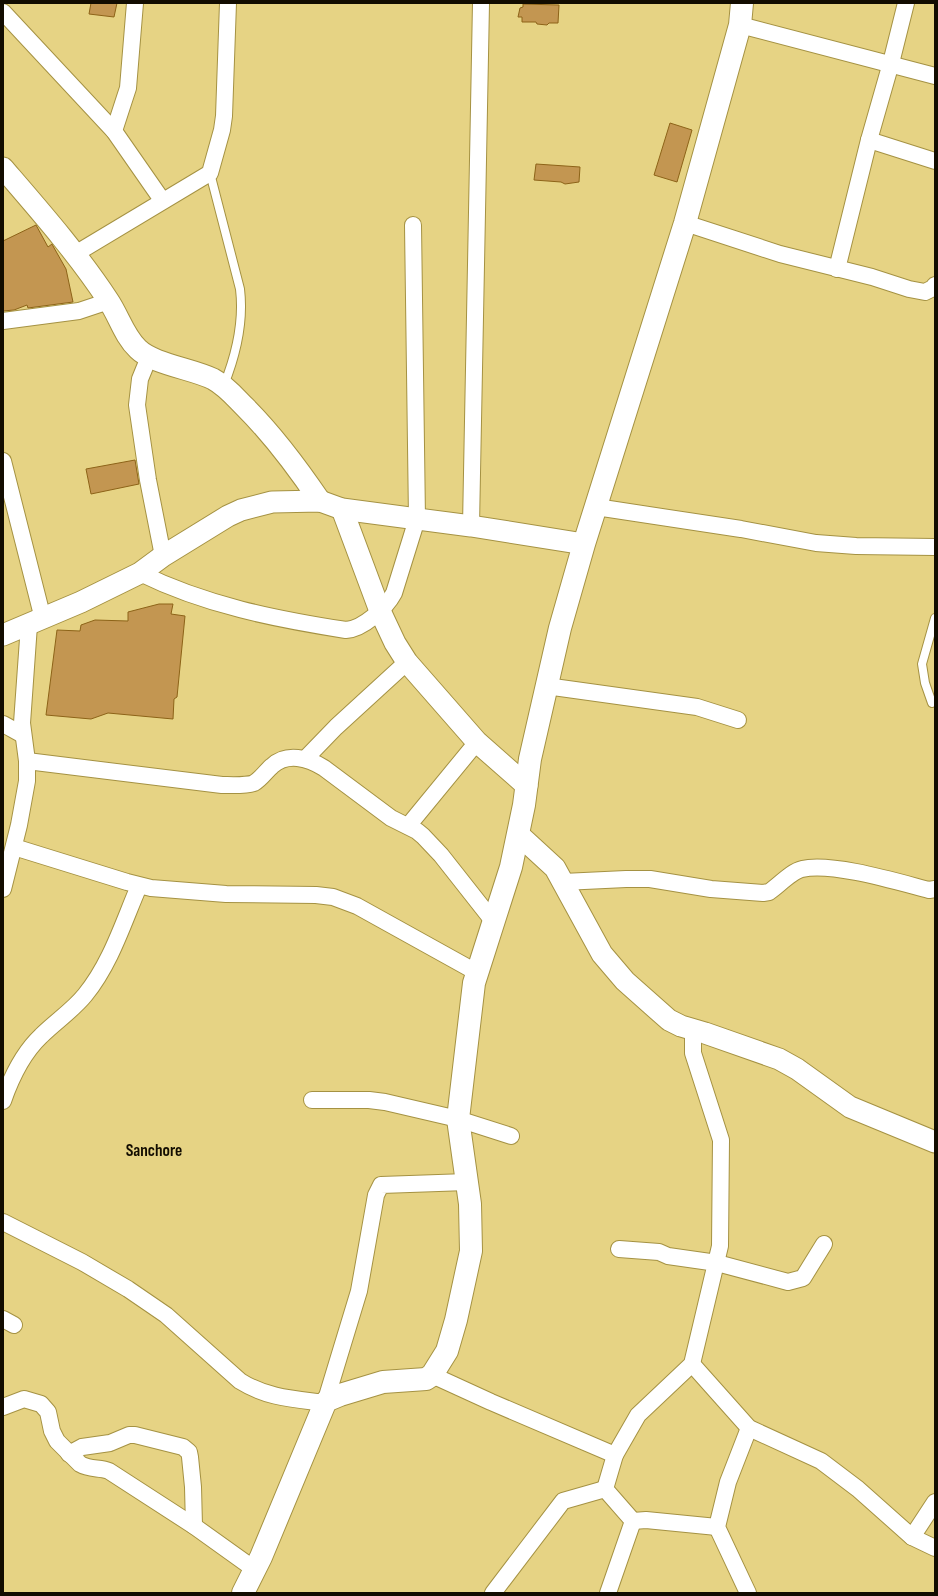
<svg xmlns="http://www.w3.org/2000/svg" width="938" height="1596" font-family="'Sofia Sans Condensed',sans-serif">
  <rect width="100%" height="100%" fill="#e6d384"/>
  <g fill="#c39651" stroke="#8d6318">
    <path d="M91 3H117L114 17 89 14Z"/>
    <path d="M523 4 559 5 558 23H549L547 25 537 24 536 22H522V17H518L520 8 523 7Z"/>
    <path d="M670 123 692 130 677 182 654 175Z"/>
    <path d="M536 164 580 167 579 182 565 184 561 182 534 180Z"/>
    <path d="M36 225 48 247 52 244 53 246 66 269 73 302 28 308 27 305 14 310 3 311V241Z"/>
    <path d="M135 460 139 484 91 494 86 469Z"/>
    <path d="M159 604H173L171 614 185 616 177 697 174 699 173 719 108 713 91 719 46 715 57 630 80 631 81 625 95 620 128 621V612Z"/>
  </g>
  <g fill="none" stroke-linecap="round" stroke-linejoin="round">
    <g stroke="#a59243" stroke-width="10">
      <g id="service">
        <path d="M210 173 240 289C244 322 236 355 224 385"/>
        <path d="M932 703 925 683 922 664 935 618"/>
      </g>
    </g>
    <g stroke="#a59243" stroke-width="18">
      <g id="minor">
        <path d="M3 12 114 131 162 200"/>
        <path d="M740 25 935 76"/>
        <path d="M114 131 128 88 135 3"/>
        <path d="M869 140 935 161"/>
        <path d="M685 223 780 254 872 277 909 289 925 292 933 288 935 285"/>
        <path d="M75 254 210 173 222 130 224 116 228 3"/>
        <path d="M837 269 869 140 891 63 906 3"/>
        <path d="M3 321 79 311 109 301"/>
        <path d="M149 357 140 379 137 405 148 480 163 556"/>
        <path d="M3 461 43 619"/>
        <path d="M596 507 741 529 816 543 856 546 935 547"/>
        <path d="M471 526 481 3"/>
        <path d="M140 573C205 605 275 619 346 630 363 629 386 608 394 593L417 519 413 225"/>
        <path d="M546 686 697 707 738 720"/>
        <path d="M3 724 23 735"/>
        <path d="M305 759 336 727 407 662"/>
        <path d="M27 761 222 785C230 785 247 786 254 783 261 779 266 771 272 766 287 752 308 758 324 768L391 818 417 831 423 836 441 855 493 921"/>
        <path d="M408 826 477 742"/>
        <path d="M14 847 127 882 151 888 226 894 316 895 333 897 357 906 476 972"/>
        <path d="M563 882 626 879H650L711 889 763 893 769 892C778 886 792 871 802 869 832 862 898 882 929 890L935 889"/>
        <path d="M3 889 19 825 27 781V761L22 723 29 625"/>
        <path d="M312 1100H369L385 1102 458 1119 511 1136"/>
        <path d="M3 1101C11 1078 23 1053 41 1036 55 1022 73 1010 85 995 111 963 123 923 139 886"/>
        <path d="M3 1222 82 1262 128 1289 166 1315 240 1381C267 1398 294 1399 325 1403L359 1291 376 1195 381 1185 467 1182"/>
        <path d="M619 1249 659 1252 668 1256 717 1263 788 1282 803 1278 824 1244"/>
        <path d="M3 1319 14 1325"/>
        <path d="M692 1364 749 1428 821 1461 858 1489 912 1537 935 1548"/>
        <path d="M432 1375 491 1402 615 1455"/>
        <path d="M3 1407 24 1399 41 1404 48 1412 52 1431 57 1441 80 1464C90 1470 100 1467 109 1471L194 1526 254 1569"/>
        <path d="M69 1454 82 1447 110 1443 129 1435H135L183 1447 189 1452 190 1457 193 1487 194 1526"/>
        <path d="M605 1489 615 1455 638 1415 692 1364 720 1246 721 1140 693 1053V1030"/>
        <path d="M605 1489 633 1521"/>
        <path d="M633 1521 646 1520 717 1527"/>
        <path d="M912 1537 935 1502"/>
        <path d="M493 1593 563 1501 605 1489"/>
        <path d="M608 1593 633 1521"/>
        <path d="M748 1593 717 1527 728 1482 749 1428"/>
      </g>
    </g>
    <g stroke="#a59243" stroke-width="23">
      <g id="tertiary">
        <path d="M3 168C40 211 77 253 108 300 119 316 124 336 138 349 153 364 193 369 213 379 226 386 235 397 245 407 274 436 297 467 320 501"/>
        <path d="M342 509 380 611 395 643 407 662 477 742 527 786"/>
        <path d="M3 635 81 602 140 573 163 556 228 516 241 510 272 502 320 501 342 509 471 526 584 544"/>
        <path d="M518 834 555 868 602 954 625 981 669 1020 681 1026 705 1033 779 1059 797 1069 850 1107 935 1142"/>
      </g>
    </g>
    <g stroke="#a59243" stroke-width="24">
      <path id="secondary" d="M243 1593 261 1557 325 1403 328 1400 340 1395 383 1382 426 1379 432 1375 447 1351 456 1320 471 1251 470 1204 458 1119 474 983 511 867 524 805 530 759 560 628 584 544 685 223 740 25 742 3"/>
    </g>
    <use href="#service" stroke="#fff" stroke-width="8"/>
    <use href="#minor" stroke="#fff" stroke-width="16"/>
    <use href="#tertiary" stroke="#fff" stroke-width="21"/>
    <use href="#secondary" stroke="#fff" stroke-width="22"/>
  </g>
  <g text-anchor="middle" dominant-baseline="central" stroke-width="4" stroke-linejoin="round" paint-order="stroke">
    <g font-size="17" font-weight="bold" fill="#120c00" stroke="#e6d384">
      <text x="154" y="1151">Sanchore</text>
    </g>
  </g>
  <rect width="938" height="1596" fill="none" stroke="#120c00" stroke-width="8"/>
</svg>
